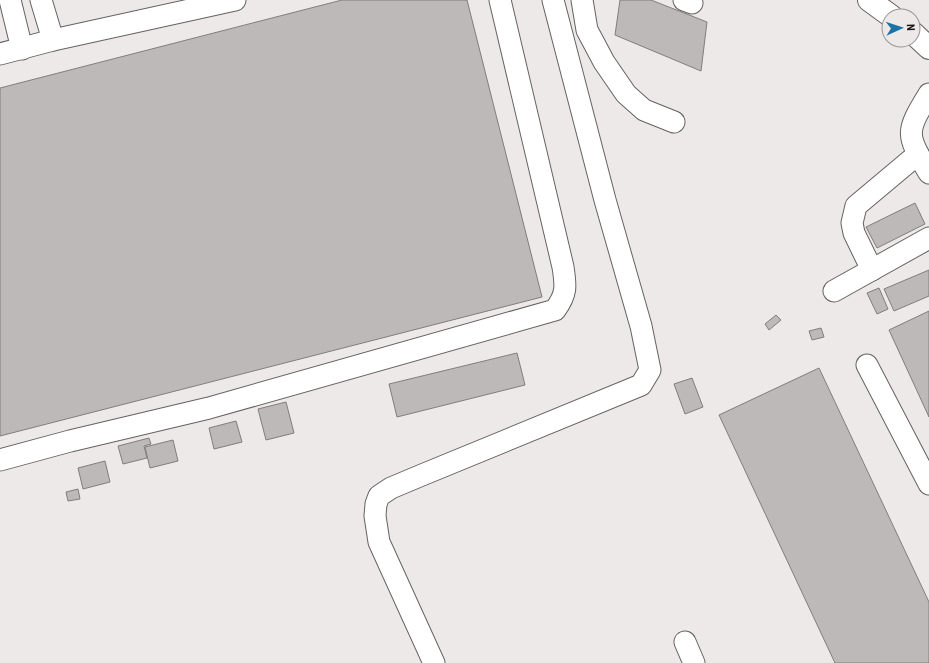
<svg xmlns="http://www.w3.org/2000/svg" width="929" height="663" font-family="'Roboto Condensed',sans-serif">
  <rect width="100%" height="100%" fill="#ede9e8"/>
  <g fill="#bdb9b8" stroke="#817d7c">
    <path d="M342 0H467L542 297 0 436V88Z"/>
    <path d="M620 0H651L707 22 701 71 615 35Z"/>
    <path d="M915 203 925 224 877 248 866 227Z"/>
    <path d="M929 270V296L894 311 884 289Z"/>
    <path d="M879 288 888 309 877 314 867 293Z"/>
    <path d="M929 311V417L889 330Z"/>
    <path d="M776 315 781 320 769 330 765 324Z"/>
    <path d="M821 328 824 337 812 340 809 331Z"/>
    <path d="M517 353 525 385 397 417 389 384Z"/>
    <path d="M819 368 929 602V663H835L719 415Z"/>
    <path d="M692 378 703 407 685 414 674 384Z"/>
    <path d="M286 402 294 433 266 440 258 409Z"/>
    <path d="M236 421 242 442 214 449 209 428Z"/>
    <path d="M149 438 151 444 144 446 147 458 123 464 118 446Z"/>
    <path d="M173 440 178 461 150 468 145 447Z"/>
    <path d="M105 461 110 482 83 489 78 468Z"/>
    <path d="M78 489 80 499 68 501 66 492Z"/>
  </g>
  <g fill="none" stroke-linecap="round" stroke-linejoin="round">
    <g stroke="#666261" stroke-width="23">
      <g id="minor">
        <path d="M10 0 22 49"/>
        <path d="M41 0 53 40"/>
        <path d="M582 0 587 30 604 62 626 94 644 110 674 122"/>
        <path d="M684 0 692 3"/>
        <path d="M0 54 53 40 235 0"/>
        <path d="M929 94C905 133 906 134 929 173"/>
        <path d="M872 270 854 233 852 223 856 206 918 154"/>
        <path d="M834 291 929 238"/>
        <path d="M867 365 929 484"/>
        <path d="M0 460 70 441 209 408 555 310C567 294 566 286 563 267L500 0"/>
        <path d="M685 642 694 663"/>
        <path d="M434 663 379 542 375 516 376 504 379 496 391 488 422 475 641 385 650 370 641 326 605 200 553 0"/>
      </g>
    </g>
    <g stroke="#666261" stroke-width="24">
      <g id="major">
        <path d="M869 0 891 16"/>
        <path d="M913 33 929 48"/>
      </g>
    </g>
    <use href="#minor" stroke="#fff" stroke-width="21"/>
    <use href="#major" stroke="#fff" stroke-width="22"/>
  </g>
  <g transform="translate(901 28) rotate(87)"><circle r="19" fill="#ede9e8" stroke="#989594"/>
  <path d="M0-3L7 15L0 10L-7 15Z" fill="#1c73a3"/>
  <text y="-6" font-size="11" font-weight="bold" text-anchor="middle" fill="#181616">N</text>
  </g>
</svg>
